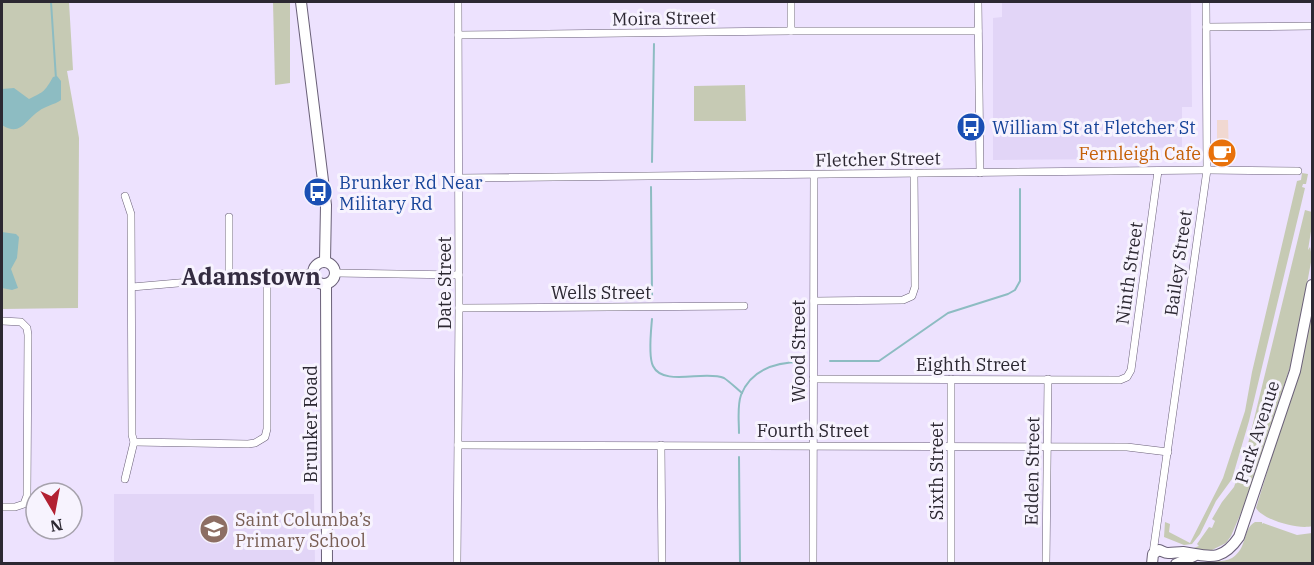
<svg xmlns="http://www.w3.org/2000/svg" width="1314" height="565" font-family="'IBM Plex Serif',serif">
  <rect width="100%" height="100%" fill="#ede2fe"/>
  <path fill="#f1d8d1" d="M1217 120H1228L1229 158H1217Z"/>
  <g fill="#e2d5f7">
    <path d="M1002 2H1191L1192 107H1182V147L1119 149 1118 159 993 160V18L1002 17Z"/>
    <path d="M114 494H314L315 563H114Z"/>
  </g>
  <g fill="#c6cab4">
    <path d="M2 2H69L73 70 67 71 79 138 78 308 2 309Z"/>
    <path d="M273 2H290V83L275 85Z"/>
    <path d="M745 85 746 121H694V86Z"/>
    <path d="M1302 173 1308 174 1306 184H1303L1302 187 1305 188 1301 205 1249 421 1232 479 1216 501 1200 534 1192 544 1184 545 1164 537 1165 522 1170 524 1169 532 1190 543 1223 478 1245 411 1252 372 1297 181 1301 180Z"/>
    <path d="M1305 210 1312 212V225L1308 250 1310 247 1312 257 1293 358 1247 499 1231 536 1226 543 1210 551 1188 550 1199 546 1197 544 1209 527 1212 528 1215 521 1212 519 1222 502 1234 487 1245 456Z"/>
    <path d="M1312 308V526C1299 530 1263 520 1256 508L1302 359Z"/>
    <path d="M1255 522H1262V524L1263 523 1297 535 1312 533V563H1203C1212 560 1223 563 1232 558 1248 548 1242 529 1255 522Z"/>
  </g>
  <g fill="#8dbcc2">
    <path d="M57 76 61 81V100C54 105 45 106 39 111 25 120 21 137 2 125V89L14 88 29 99C44 92 45 91 53 77Z"/>
    <path d="M2 232 16 234 19 237 17 258 11 269 18 288 12 290 2 288Z"/>
  </g>
  <g fill="none" stroke-linecap="round" stroke-linejoin="round">
    <g stroke="#8dbcc2" stroke-width="2">
      <path d="M51 2 56 79"/>
      <path d="M652 162 654 44"/>
      <path d="M651 187 652 295"/>
      <path d="M652 319C651 331 648 356 653 366 663 387 705 370 724 378 730 382 736 388 742 393"/>
      <path d="M830 361H879L948 313 1008 294 1015 290 1020 281V189"/>
      <path d="M739 433C739 421 737 406 741 395 751 369 777 362 802 362"/>
      <path d="M739 457 740 564"/>
    </g>
    <g stroke="#6a6078" stroke-width="8">
      <g id="street">
        <path d="M791 2V31"/>
        <path d="M978 2 980 173"/>
        <path d="M1206 27 1312 26"/>
        <path d="M458 35 791 31H978"/>
        <path d="M458 178 1207 170 1298 171"/>
        <path d="M125 196 131 214 132 435 134 442 248 444 255 443 265 437 267 429V275"/>
        <path d="M229 217V278"/>
        <path d="M336 273 459 275"/>
        <path d="M132 287 292 273H313"/>
        <path d="M814 301 903 300 912 296 915 287 914 173"/>
        <path d="M459 308 744 306"/>
        <path d="M2 321 21 322 27 328 28 335 27 496 24 504 15 507H2"/>
        <path d="M813 379 1120 380 1127 377 1131 370 1158 171"/>
        <path d="M458 445 1127 447 1168 452"/>
        <path d="M661 445 662 564"/>
        <path d="M125 479 134 442"/>
        <path d="M1153 553 1207 170 1206 2"/>
        <path d="M457 564 459 308 458 2"/>
        <path d="M813 564 814 175"/>
        <path d="M951 564V379"/>
        <path d="M1046 564 1048 379"/>
      </g>
    </g>
    <g stroke="#6a6078" stroke-width="12">
      <g id="secondary">
        <path d="M301 2 326 205 325 261"/>
        <circle cx="324" cy="273" r="11"/>
        <path d="M326 284 327 564"/>
        <path d="M1152 564 1153 554 1159 550C1162 551 1165 553 1168 553 1173 553 1178 552 1183 552 1209 556 1221 563 1239 537L1295 371 1312 285"/>
        <path d="M1176 564 1194 556"/>
      </g>
    </g>
    <use href="#street" stroke="#fff" stroke-width="7"/>
    <use href="#secondary" stroke="#fff" stroke-width="10"/>
  </g>
  <defs>
    <g id="bus-disc" transform="scale(1.5)"><circle r="9.5" fill="#1a4fb4" stroke="#f7f3fe"/><path d="M-5-6H5V4H4V6H2V4H-2V6H-4V4H-5ZM-3.5-4V0h7V-4ZM-3.5 1.2v1.5H-2V1.2ZM2 1.2v1.5H3.5V1.2Z" fill="#fff"/></g>
    <g id="cafe-disc" transform="scale(1.5)"><circle r="9.5" fill="#e8710a" stroke="#f7f3fe"/><path d="M-5.5-4.5H6V0H3Q3 3.5 0 3.5H-2.5Q-5.5 3.5-5.5 0ZM3-3.2v2h1.7v-2ZM-6 4.5H4V6H-6Z" fill="#fff"/></g>
    <g id="school-disc" transform="scale(1.5)"><circle r="9.5" fill="#8d6e63" stroke="#f7f3fe"/><path d="M0-5L7-2L0 1L-7-2ZM-4 1L0 2.5L4 1V4Q0 6-4 4Z" fill="#fff"/></g>
  </defs>
  <g fill-rule="evenodd">
    <use href="#bus-disc" x="971" y="127"/>
    <use href="#cafe-disc" x="1222" y="153"/>
    <use href="#bus-disc" x="318" y="192"/>
    <use href="#school-disc" x="214" y="529"/>
  </g>
  <g text-anchor="middle" dominant-baseline="central" stroke-width="6" stroke-linejoin="round" paint-order="stroke">
    <g font-size="18" fill="#2c2832" stroke="#f7f3fe">
      <text transform="translate(664 18) rotate(-1)">Moira Street</text>
      <text transform="translate(878 159) rotate(-1)">Fletcher Street</text>
      <text transform="translate(1178 263) rotate(-82)">Bailey Street</text>
      <text transform="translate(1129 273) rotate(-82)">Ninth Street</text>
      <text transform="translate(444 283) rotate(-90)">Date Street</text>
      <text x="601" y="292">Wells Street</text>
      <text transform="translate(798 351) rotate(-90)">Wood Street</text>
      <text x="971" y="364">Eighth Street</text>
      <text transform="translate(310 424) rotate(-90)">Brunker Road</text>
      <text x="813" y="430">Fourth Street</text>
      <text transform="translate(1257 432) rotate(-72)">Park Avenue</text>
      <text transform="translate(936 471) rotate(-90)">Sixth Street</text>
      <text transform="translate(1032 471) rotate(-89)">Edden Street</text>
    </g>
    <g font-size="18" fill="#164399" stroke="#f7f3fe" text-anchor="start">
      <text x="992" y="127">William St at Fletcher St</text>
      <text x="339" y="182">Brunker Rd Near<tspan x="339" dy="21">Military Rd</tspan></text>
    </g>
    <g font-size="18" fill="#c56008" stroke="#f7f3fe" text-anchor="end">
      <text x="1201" y="153">Fernleigh Cafe</text>
    </g>
    <g font-size="18" fill="#785e54" stroke="#f7f3fe" text-anchor="start">
      <text x="235" y="519">Saint Columba’s<tspan x="235" dy="21">Primary School</tspan></text>
    </g>
    <g font-size="24" font-weight="bold" fill="#342c41" stroke="#f7f3fe">
      <text x="251" y="276">Adamstown</text>
    </g>
  </g>
  <rect width="1314" height="565" fill="none" stroke="#2c2832" stroke-width="6"/>
  <g transform="translate(54 511) rotate(170)"><circle r="28" fill="#f7f3fe" stroke="#a6a2ac" stroke-width="1.5"/>
  <path d="M0-4.5L10 22L0 15L-10 22Z" fill="#b22032"/>
  <text y="-9" font-size="16" font-weight="bold" text-anchor="middle" fill="#2c2832">N</text>
  </g>
</svg>
